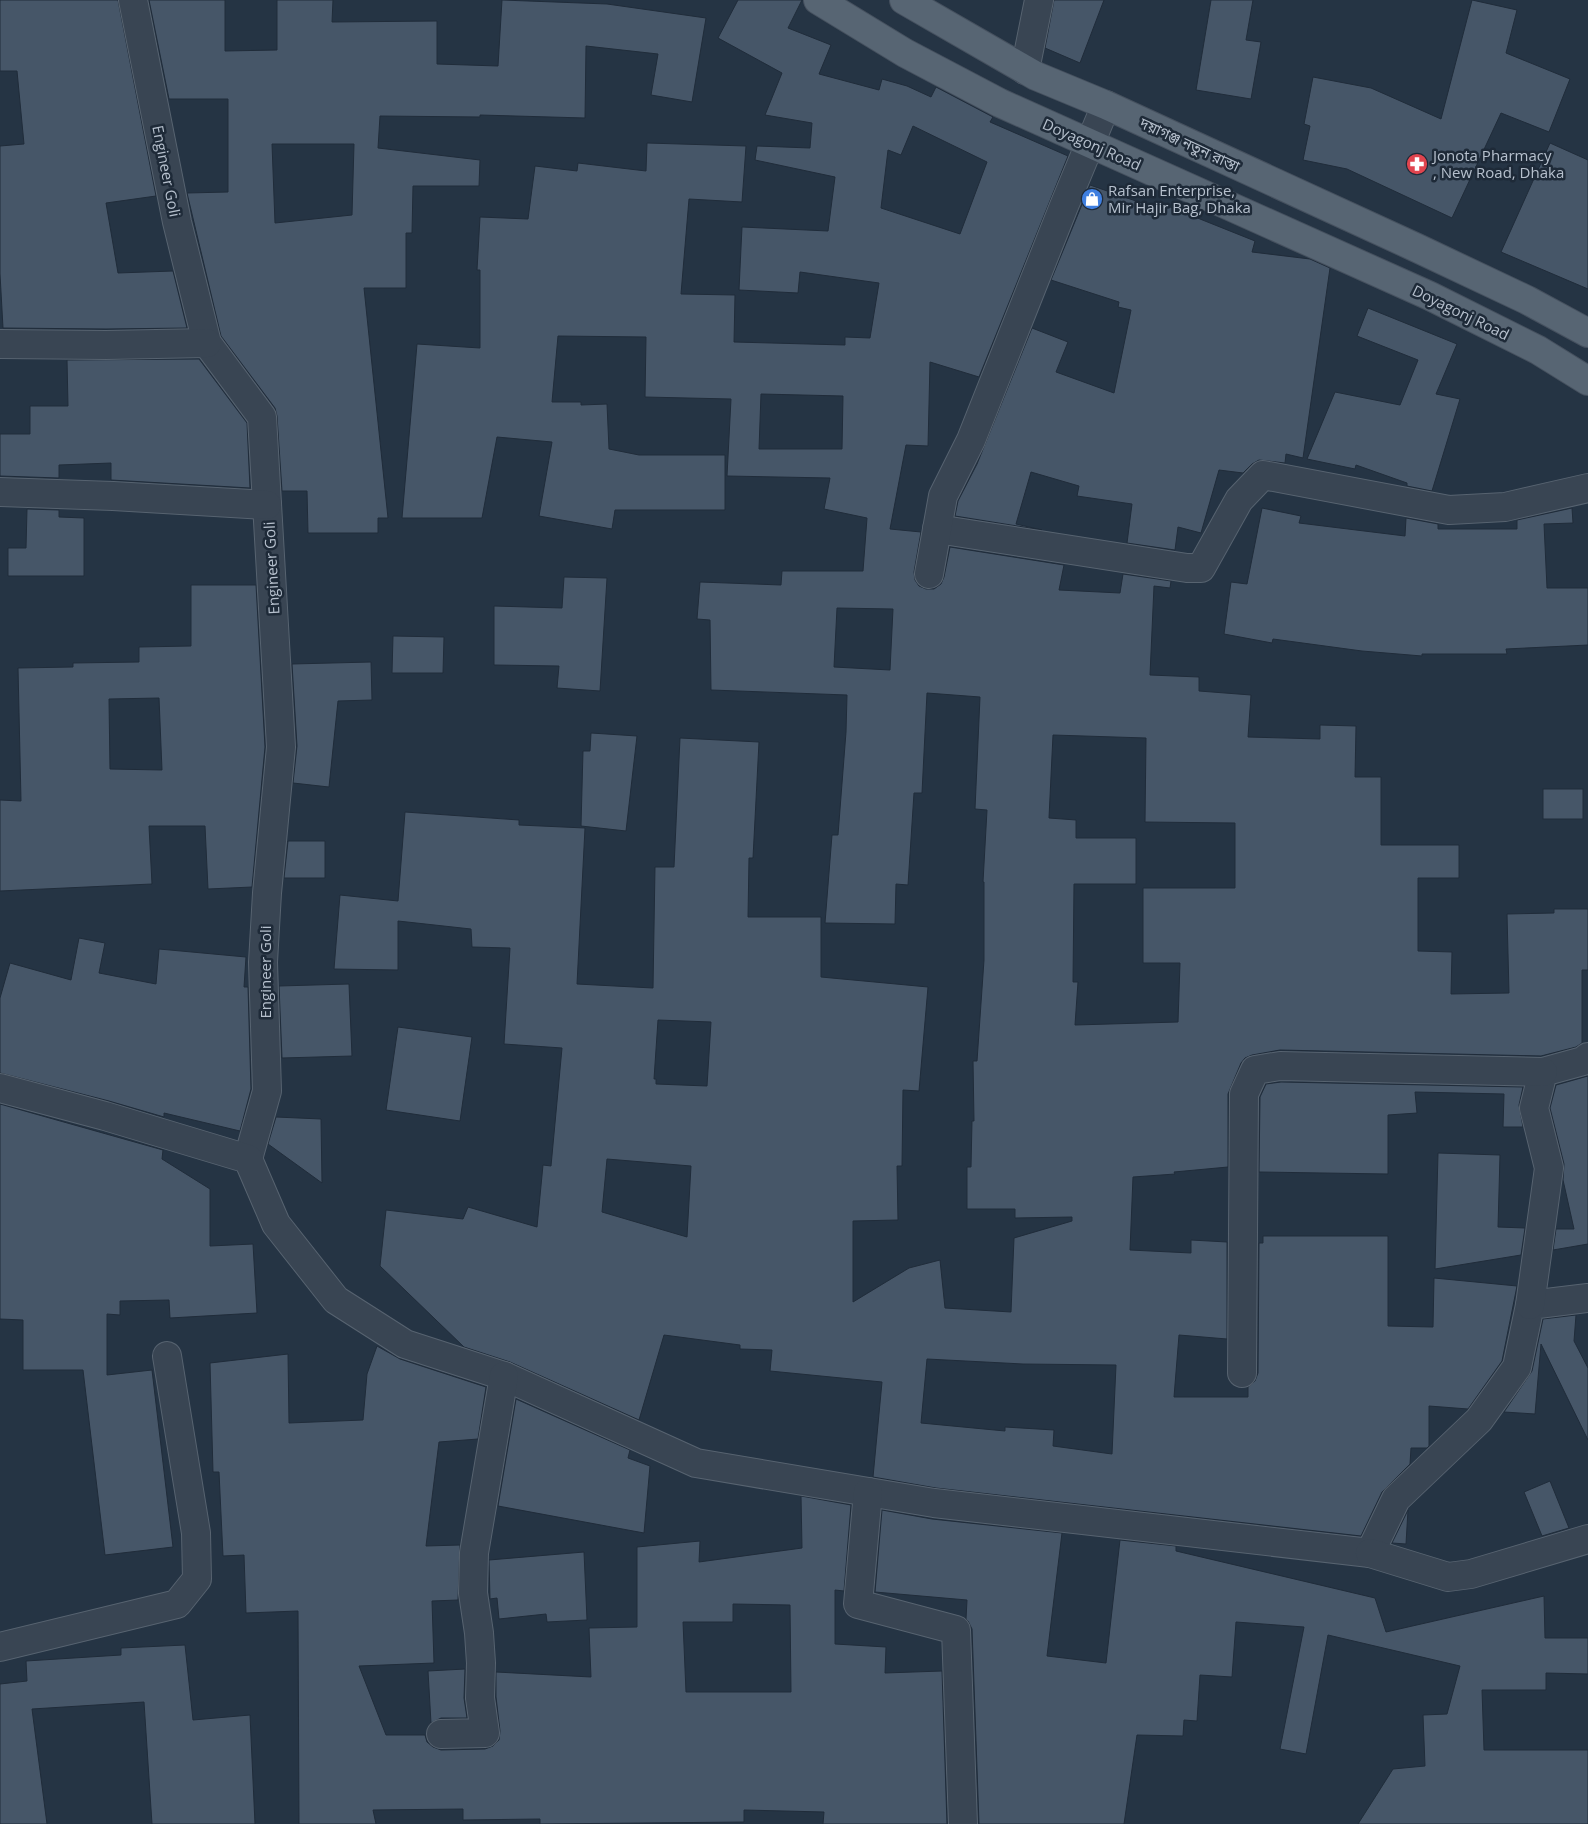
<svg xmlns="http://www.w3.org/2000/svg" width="1588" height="1824" font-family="'Open Sans','Noto Sans Bengali',sans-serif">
  <rect width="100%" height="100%" fill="#253444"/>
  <g fill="#465668" stroke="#202c3a" fill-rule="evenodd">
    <path d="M0 0H118L156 196 106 203 118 273 173 271 187 328 106 329 3 328 0 274V146L24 144 17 71H0Z"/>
    <path d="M149 0H225V51L277 50V0H333L332 22 437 21V64L498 66 502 0 607 4 706 18 692 102 651 95 658 54 586 46 585 118 480 115V117L380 116 378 148 480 160 479 186H413L412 233H406V288H364L388 518H378V533H308L307 491H282L277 416 275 408 221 336 187 193 228 192V99H169ZM272 144H354L352 215 275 223Z"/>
    <path d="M738 0H802L788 28 831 45 819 74 879 90 882 79 907 86 931 97 936 87 993 117 990 122 1068 156 979 377 930 362 928 446 906 445 890 529 921 532 914 572 915 580 919 586 926 589H934L941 584 944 577 950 547 1064 565 1059 590 1120 593 1123 574 1171 581 1170 588 1154 586 1150 675 1199 677V691L1251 695 1248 737 1320 739V725L1356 726 1355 777H1381V845H1459V878H1418V951L1452 952 1451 994 1509 993 1507 914 1554 913V909H1588V970H1582V1043L1576 1047 1541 1056 1280 1050 1252 1055 1245 1058 1241 1063 1228 1094V1167L1174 1172 1175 1174 1133 1177 1130 1250 1191 1253V1240L1227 1242V1339L1179 1335 1174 1397H1248V1387L1255 1381 1258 1373 1259 1243H1263V1236H1388V1326L1433 1327 1434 1278 1517 1286 1502 1361 1468 1409 1429 1406V1446L1427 1448H1411L1410 1464 1382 1492 1361 1536 936 1488 873 1477 882 1382 770 1371 772 1350 740 1349V1345L664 1335 639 1420 510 1362 464 1347 380 1266 386 1210 463 1219 468 1207 537 1227 543 1165 551 1166 562 1048 504 1044 510 948 472 947 471 929 398 921V970L334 969 340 895 398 901 405 812 519 820V825L585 828 577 984 653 988 655 867H674L680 738 759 742 753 858H749L748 917H821V977L928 987 919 1091 903 1090 902 1166H897L898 1220 853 1221V1302L909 1268 940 1260 945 1308 1011 1312 1014 1238 1072 1221V1217L1015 1218V1209H967V1167H971L972 1121H974L973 1061H977L984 960V882H983L987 810 975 809 980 697 927 693 922 793H914L908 885 896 884 895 924 825 923 832 835H838L846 732 847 695 711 690 710 620 697 619 700 582 781 585 782 571H863L867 518 824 509 830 478 727 476 731 399 645 397 646 337 558 336 552 402H581V405L607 404 609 449 639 455H725V510H615L612 529 539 516 552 442 497 437 482 518H402L417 344 480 348V270H477L480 217 528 219 535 166 577 171 578 163 646 171 647 143 746 146 742 202 689 199 681 294 735 295 734 342 845 345V337L870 338 879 283 800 272 798 293 739 290 742 227 828 231 835 177 755 160 757 146 810 148 812 123 765 115 782 73 718 38ZM913 126 987 162 960 234 881 208 888 150 901 155ZM761 394 843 396 842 449H759ZM837 608 893 609 890 670 834 667ZM1053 735 1146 738 1145 822 1235 823V888H1143V963H1180L1178 1022 1075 1025 1078 982H1073L1074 884H1136V838H1076V820L1049 818ZM658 1020 711 1022 707 1086 656 1084V1079H654ZM607 1159 691 1166 687 1237 602 1212ZM927 1359 1023 1364 1116 1365 1112 1454 1053 1446 1054 1430 1005 1427V1431L921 1423Z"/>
    <path d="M1054 0H1104L1080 63 1045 48Z"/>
    <path d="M1211 0H1253L1246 40 1261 42 1251 99 1196 90Z"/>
    <path d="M1472 0 1517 10 1506 53 1570 79 1549 132 1501 113 1452 218 1347 169 1303 160 1310 126 1304 124 1313 77 1371 88 1441 119Z"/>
    <path d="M1550 143 1588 160V289L1501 252Z"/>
    <path d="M1090 185 1153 207 1155 201 1255 241 1252 252 1310 259 1330 268 1303 458 1286 454 1285 463 1259 460 1252 464 1243 473 1219 470 1201 533 1178 527 1175 550 1127 543 1132 504 1077 496 1079 486 1031 472 1016 524 1042 530 955 516 958 501 977 464 1032 328 1068 342 1056 372 1114 393 1131 310 1118 307 1119 302 1051 280Z"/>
    <path d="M1368 308 1457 344 1436 394 1460 399 1432 491 1407 486V483L1356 465 1355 469 1307 459 1335 392 1400 405 1418 360 1357 336Z"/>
    <path d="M199 359 247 423 250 488 111 480V463L59 465V478L0 476V434H30V406H68L67 360Z"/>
    <path d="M1262 508 1301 516 1299 523 1405 536 1406 518 1438 524V529H1517V520L1572 508 1573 523 1544 524 1547 588H1588V645L1506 649 1507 654H1422V656L1362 651 1273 639 1272 643 1224 634 1231 582 1247 584Z"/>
    <path d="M27 509 59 510V517L84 518V576H8V548H26Z"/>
    <path d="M564 577 607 578 600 691 557 688 559 666 494 665V606L562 608Z"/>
    <path d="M191 585H256L265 747 252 887 208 889 205 826H149L152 884 0 891V800L21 801 18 668 73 667V663L139 662V647L191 646ZM159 698 162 770 110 769 109 699Z"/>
    <path d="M393 636 444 637 443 673H392Z"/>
    <path d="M371 662 372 700 338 701 329 787 293 783 297 746 292 664Z"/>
    <path d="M591 733 637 736 626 831 581 826 583 751H590Z"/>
    <rect x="1543" y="789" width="40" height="30"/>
    <path d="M288 841H325V878H284Z"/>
    <path d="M79 938 105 943 99 973 156 984 159 949 246 957 244 987H248L251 1089 240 1131 164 1113V1117L109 1101 0 1073V998L10 963 71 980Z"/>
    <path d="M349 984 352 1056 282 1058 279 986Z"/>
    <path d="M398 1027 472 1037 460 1121 386 1110Z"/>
    <path d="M1588 1076V1244L1553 1250 1556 1229H1574L1563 1180 1564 1164 1550 1108 1556 1085Z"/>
    <path d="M1281 1082 1523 1087 1519 1105 1523 1127H1503L1504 1094 1415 1092 1417 1113 1388 1115V1174L1259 1172 1260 1097 1266 1084Z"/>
    <path d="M0 1104 163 1150 162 1159 210 1189V1246L253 1244 257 1313 170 1318 169 1300 120 1301V1315L107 1314V1375L152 1370 173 1547 105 1555 83 1370H23V1320L0 1319Z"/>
    <path d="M276 1117 321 1119 322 1183 268 1144Z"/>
    <path d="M1438 1153 1500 1155 1498 1227 1525 1228 1521 1255 1435 1269Z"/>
    <path d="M1576 1315 1574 1341 1588 1368V1440L1541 1344 1535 1414 1504 1412 1532 1371 1543 1319Z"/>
    <path d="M377 1346 400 1359 486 1387 478 1439 439 1442 426 1546 460 1545 458 1600 432 1601 434 1663 359 1666 386 1735H425L427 1742 433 1747 441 1750 485 1749 493 1746 499 1740 500 1731 496 1697V1672L591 1677 589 1628 637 1627V1547L700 1541 699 1562 802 1548 801 1496 851 1505 844 1591 835 1590V1644L886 1647 885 1673 942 1671 947 1824H823L824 1812 744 1810V1822L540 1824V1819L463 1820V1809L373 1810 376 1824H299L298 1611 246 1613 244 1555 223 1556 219 1472H213L210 1363 288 1354 289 1423 363 1420 367 1374ZM733 1604 790 1605 791 1692H686L683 1622H733Z"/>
    <path d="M516 1399 630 1450 628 1458 650 1466 644 1533 498 1506Z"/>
    <path d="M1550 1481 1569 1528 1542 1536 1524 1492Z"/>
    <path d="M882 1510 932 1519 1062 1533 1047 1656 1106 1663 1120 1540 1176 1546V1551L1375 1598 1386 1632 1544 1596 1545 1638H1588V1674L1546 1673V1690H1482L1484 1750H1588V1824H1358L1393 1769 1425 1766 1423 1715 1447 1714 1460 1666 1328 1635 1306 1754 1280 1749 1304 1627 1236 1622 1232 1677 1200 1675 1197 1721 1184 1720 1183 1736 1137 1735 1124 1824H979L972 1629 968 1621 966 1619 967 1600 875 1592Z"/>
    <path d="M1408 1510 1406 1544 1392 1543Z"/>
    <path d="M584 1552 587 1620 547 1622 546 1614 499 1619 497 1598 490 1599 489 1560Z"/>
    <path d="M185 1645 193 1720 250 1715 255 1824H152L144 1702 32 1709 47 1824H0V1684L27 1681 26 1661 121 1655V1648Z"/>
    <path d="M465 1669 464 1698 467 1718H441L431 1723 428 1671Z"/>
  </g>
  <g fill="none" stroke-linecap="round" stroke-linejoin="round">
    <g stroke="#576370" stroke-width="30">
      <g id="minor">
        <path d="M133 0 177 222 207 343 262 417 281 747 267 893 263 962 267 1091 248 1159"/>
        <path d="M1025 70 1039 0"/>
        <path d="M0 344 106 345 207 343"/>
        <path d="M0 492 113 496 267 505"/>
        <path d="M937 529 1187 568H1201L1239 500 1263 475 1449 510 1505 507 1588 488"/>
        <path d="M929 574 943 496 971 440 1064 206 1106 105"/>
        <path d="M0 1088 105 1116 248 1159 276 1224 336 1300 405 1344 504 1376 696 1463 934 1503 1370 1553 1396 1499 1479 1420 1517 1367 1530 1305 1588 1298"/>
        <path d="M1530 1305 1549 1168 1534 1108 1543 1072 1583 1061 1588 1057"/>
        <path d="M1242 1373 1244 1094 1255 1070 1280 1066 1543 1072"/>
        <path d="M868 1492 858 1604 956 1630 963 1824"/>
        <path d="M1370 1553 1448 1577 1471 1574 1588 1539"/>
        <path d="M0 1647 177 1604 197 1579 196 1533 167 1356"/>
        <path d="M441 1734 485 1733 480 1698 481 1663 479 1633 473 1593 474 1553 504 1376"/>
      </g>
    </g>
    <g stroke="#46515f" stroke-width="30">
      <g id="primary">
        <path d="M818 0 905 53 1000 103 1430 296 1538 350 1588 381"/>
        <path d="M904 0 1036 76 1106 105 1417 248 1527 300 1588 333"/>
      </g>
    </g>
    <use href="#minor" stroke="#394553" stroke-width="28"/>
    <use href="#primary" stroke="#576573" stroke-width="28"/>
  </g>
  <defs>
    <g id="pharmacy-disc" transform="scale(1.125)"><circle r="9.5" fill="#e0444e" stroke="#1e2a38"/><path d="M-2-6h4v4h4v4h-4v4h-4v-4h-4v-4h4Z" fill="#fff"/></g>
    <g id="shop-disc" transform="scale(1.125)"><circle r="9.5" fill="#3f7fe0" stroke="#1e2a38"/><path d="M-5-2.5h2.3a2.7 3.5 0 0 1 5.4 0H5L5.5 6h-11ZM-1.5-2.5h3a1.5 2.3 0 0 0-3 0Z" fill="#fff"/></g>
  </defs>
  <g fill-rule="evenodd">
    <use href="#pharmacy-disc" x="1417" y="164"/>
    <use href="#shop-disc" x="1092" y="199"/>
  </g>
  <g text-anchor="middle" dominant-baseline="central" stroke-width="5" stroke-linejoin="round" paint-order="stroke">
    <g font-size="15" fill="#b6c0cd" stroke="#1e2a38">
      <text transform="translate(1092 144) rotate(24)">Doyagonj Road</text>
      <text transform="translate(1190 144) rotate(25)">দয়াগঞ্জ নতুন রাস্তা</text>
      <text transform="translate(167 171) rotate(79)">Engineer Goli</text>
      <text transform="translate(1461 312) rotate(26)">Doyagonj Road</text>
      <text transform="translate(271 568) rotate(-93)">Engineer Goli</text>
      <text transform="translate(265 972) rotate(-90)">Engineer Goli</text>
    </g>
    <g font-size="15" fill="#b6c0cd" stroke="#1e2a38" text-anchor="start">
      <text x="1433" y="155">Jonota Pharmacy<tspan x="1433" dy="17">, New Road, Dhaka</tspan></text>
      <text x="1108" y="190">Rafsan Enterprise,<tspan x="1108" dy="17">Mir Hajir Bag, Dhaka</tspan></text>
    </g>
  </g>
</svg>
